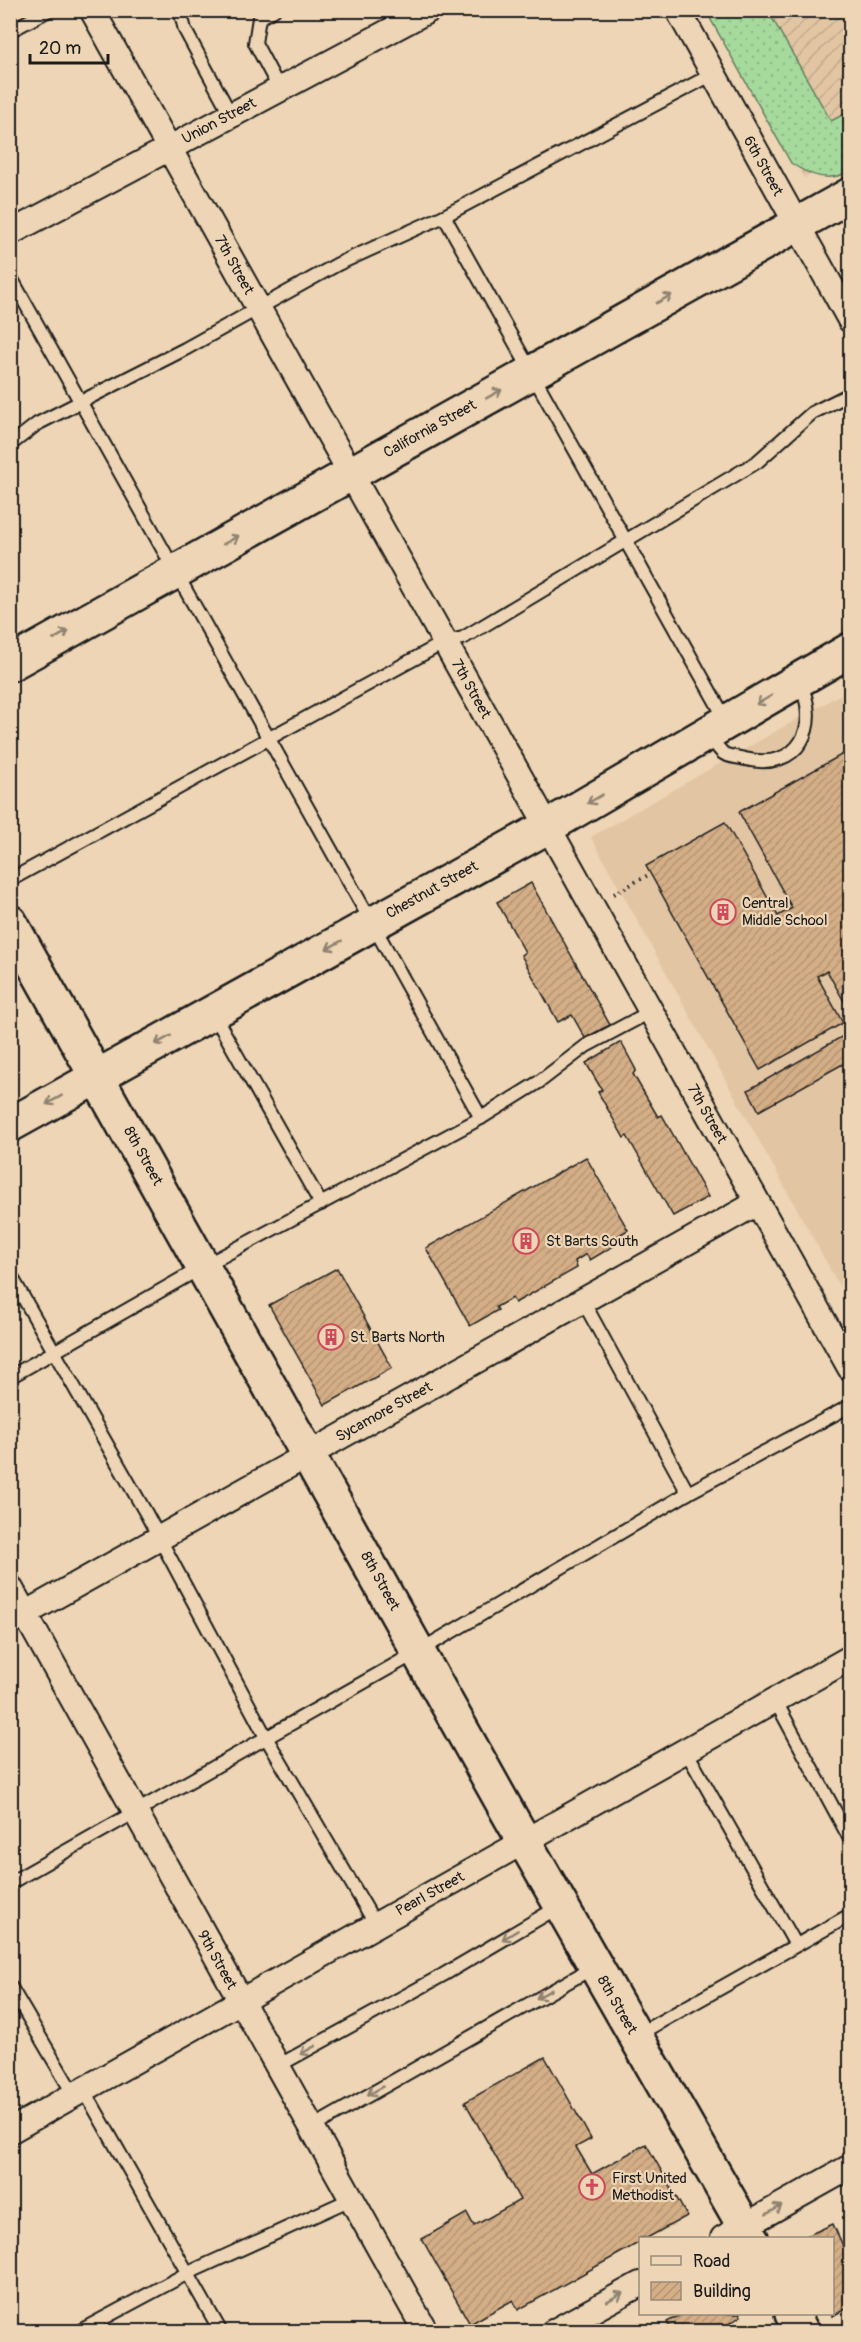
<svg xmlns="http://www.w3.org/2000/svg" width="861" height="2342" font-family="Pangolin,sans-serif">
  <defs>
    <pattern id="industrial-furrows" width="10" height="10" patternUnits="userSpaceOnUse" patternTransform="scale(1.5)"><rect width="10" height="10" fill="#e2c6a4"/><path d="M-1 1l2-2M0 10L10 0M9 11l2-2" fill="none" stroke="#c1aa8d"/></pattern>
    <pattern id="grass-dots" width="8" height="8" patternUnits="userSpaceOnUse" patternTransform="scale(1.5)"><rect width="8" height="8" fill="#a6da9d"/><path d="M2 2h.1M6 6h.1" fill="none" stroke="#8eba87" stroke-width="1.8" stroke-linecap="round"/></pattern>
    <pattern id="building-hatch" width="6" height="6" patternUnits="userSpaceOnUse" patternTransform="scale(1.5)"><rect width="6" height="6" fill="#d4ae86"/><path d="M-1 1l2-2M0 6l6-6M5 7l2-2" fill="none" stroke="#b59573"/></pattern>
  </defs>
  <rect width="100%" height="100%" fill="#edd5b5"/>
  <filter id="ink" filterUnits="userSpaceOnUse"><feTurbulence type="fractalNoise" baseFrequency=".0167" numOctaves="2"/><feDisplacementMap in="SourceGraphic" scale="12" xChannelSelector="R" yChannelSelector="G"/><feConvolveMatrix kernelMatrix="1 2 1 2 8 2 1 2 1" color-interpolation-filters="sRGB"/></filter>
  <g filter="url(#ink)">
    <path fill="#e2c6a4" d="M850 689V1305L591 837Z"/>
    <path fill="url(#industrial-furrows)" d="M714 11H850V151L804 178Z"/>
    <path fill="url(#grass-dots)" stroke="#617b5c" stroke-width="1.5" d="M706 11H768L831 121 850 111V171C829 183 810 176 791 163Z"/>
    <g fill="url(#building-hatch)" stroke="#1c1c1c" stroke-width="1.5">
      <path d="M850 750V1012L827 971 817 976 843 1023 760 1070 646 866 725 822 778 916 792 908 739 812Z"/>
      <path d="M531 883 610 1025 585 1038 572 1015 558 1022 521 955 525 952 497 902Z"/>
      <path d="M850 1032V1060L759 1111 748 1090Z"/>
      <path d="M621 1042 636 1070 633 1074 658 1117 662 1115 708 1197 673 1216 627 1136 624 1138 598 1092 602 1090 586 1063Z"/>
      <path d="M586 1157 628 1230 614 1238 617 1244 590 1260 586 1254 575 1261 577 1268 515 1303 512 1298 496 1307 498 1310 470 1326 426 1248Z"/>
      <path d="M337 1268 392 1368 325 1405 269 1305Z"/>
      <path d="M545 2057 591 2139 576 2147 592 2174 646 2144 687 2216 647 2238H640V2242L518 2310 513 2300 470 2324 422 2239 467 2213 474 2226 520 2200 465 2102Z"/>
      <path d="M833 2224 850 2261V2307L832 2316V2238H802Z"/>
      <path d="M682 2314H740L741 2316 717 2332H672L667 2322Z"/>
      <path d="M640 2323 645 2332H625Z"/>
    </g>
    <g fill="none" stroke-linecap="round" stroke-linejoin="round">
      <g stroke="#1c1c1c" stroke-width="16">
        <g id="lane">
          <path d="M180 10 185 30 231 115"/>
          <path d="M274 10 259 18 255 43 280 90"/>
          <path d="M10 31 49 10"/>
          <path d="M444 216 726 720"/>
          <path d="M10 276 481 1118"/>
          <path d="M10 445 37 424 185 349 338 264 444 216 713 74"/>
          <path d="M708 734C713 740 717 748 723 753 728 757 738 757 745 759 799 772 822 726 799 681"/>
          <path d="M10 880 445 642 463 638 757 462 812 413 850 394"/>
          <path d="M213 1013 321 1204"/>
          <path d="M10 1274 147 1515 267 1739 376 1925"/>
          <path d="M583 1301 688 1493"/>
          <path d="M10 1377 204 1266 481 1118 539 1082 586 1046 650 1012"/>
          <path d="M775 1700 850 1839"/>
          <path d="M686 1751 796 1945"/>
          <path d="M10 1883 419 1651 688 1493 850 1406"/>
          <path d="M10 1986 74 2095"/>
          <path d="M637 2035 850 1915"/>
          <path d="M276 2067 443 1975 560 1906"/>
          <path d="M84 2090 221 2332"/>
          <path d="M311 2128 594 1967"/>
          <path d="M583 2315 592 2332"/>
          <path d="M78 2332 188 2273 351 2199"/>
        </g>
      </g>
      <g stroke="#1c1c1c" stroke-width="28">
        <g id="street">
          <path d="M92 10 850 1368"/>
          <path d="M678 10 850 320"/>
          <path d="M10 233 429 10"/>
          <path d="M10 1587 426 2332"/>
          <path d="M10 1622 757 1203"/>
          <path d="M10 2131 850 1658"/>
          <path d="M723 2238 850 2167"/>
          <path d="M553 2332 640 2284"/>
        </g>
      </g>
      <g stroke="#1c1c1c" stroke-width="38">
        <g id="secondary">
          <path d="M10 664 850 195"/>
          <path d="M10 922 511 1818 751 2238"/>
          <path d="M10 1125 547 827 850 650"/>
          <path d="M792 2314 802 2332"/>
        </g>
      </g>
      <path stroke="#1c1c1c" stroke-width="4" stroke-dasharray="1.5 4.5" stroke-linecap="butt" d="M614 894 650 874"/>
      <use href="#lane" stroke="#edd5b5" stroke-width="12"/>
      <use href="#street" stroke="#edd5b5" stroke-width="24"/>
      <use href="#secondary" stroke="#edd5b5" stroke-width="33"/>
    </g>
    <defs><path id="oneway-shaft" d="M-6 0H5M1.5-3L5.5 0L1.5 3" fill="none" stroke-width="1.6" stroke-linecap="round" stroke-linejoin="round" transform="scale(1.5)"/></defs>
    <g stroke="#8f8270">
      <use href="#oneway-shaft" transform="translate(664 299) rotate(-29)"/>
      <use href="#oneway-shaft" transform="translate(494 394) rotate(-29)"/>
      <use href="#oneway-shaft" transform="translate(231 540) rotate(-29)"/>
      <use href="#oneway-shaft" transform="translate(61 635) rotate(-29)"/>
      <use href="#oneway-shaft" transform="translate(764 700) rotate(150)"/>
      <use href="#oneway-shaft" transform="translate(595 799) rotate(150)"/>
      <use href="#oneway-shaft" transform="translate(334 945) rotate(151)"/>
      <use href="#oneway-shaft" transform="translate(163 1040) rotate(151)"/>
      <use href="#oneway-shaft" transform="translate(54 1100) rotate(151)"/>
      <use href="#oneway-shaft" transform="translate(510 1935) rotate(149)"/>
      <use href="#oneway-shaft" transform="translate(544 1994) rotate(151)"/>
      <use href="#oneway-shaft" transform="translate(308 2050) rotate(151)"/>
      <use href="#oneway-shaft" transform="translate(375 2091) rotate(150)"/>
      <use href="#oneway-shaft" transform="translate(774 2210) rotate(-30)"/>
      <use href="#oneway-shaft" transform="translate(615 2297) rotate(-29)"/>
    </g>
  </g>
  <defs>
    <g id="building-ring" transform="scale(1.35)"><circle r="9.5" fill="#edd5b5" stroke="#d1495b" stroke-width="1.5"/><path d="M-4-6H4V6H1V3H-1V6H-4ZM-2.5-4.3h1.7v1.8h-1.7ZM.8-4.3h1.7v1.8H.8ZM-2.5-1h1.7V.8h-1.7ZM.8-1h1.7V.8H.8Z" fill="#d1495b"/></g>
    <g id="church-ring" transform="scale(1.35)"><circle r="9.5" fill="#edd5b5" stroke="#d1495b" stroke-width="1.5"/><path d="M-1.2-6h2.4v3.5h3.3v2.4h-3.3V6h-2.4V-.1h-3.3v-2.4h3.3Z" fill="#d1495b"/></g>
  </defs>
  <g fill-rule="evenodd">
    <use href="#building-ring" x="723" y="912"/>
    <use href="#building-ring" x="526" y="1241"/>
    <use href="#building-ring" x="331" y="1337"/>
    <use href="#church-ring" x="592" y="2187"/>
  </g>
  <g text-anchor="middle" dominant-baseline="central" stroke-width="4.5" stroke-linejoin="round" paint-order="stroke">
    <g font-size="15" fill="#1c1c1c" stroke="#edd5b5">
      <text transform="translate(219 121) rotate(-28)">Union Street</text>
      <text transform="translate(763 166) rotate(61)">6th Street</text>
      <text transform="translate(234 265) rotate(61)">7th Street</text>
      <text transform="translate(430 429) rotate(-29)">California Street</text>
      <text transform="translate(471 689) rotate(61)">7th Street</text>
      <text transform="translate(432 890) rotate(-29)">Chestnut Street</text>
      <text transform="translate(707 1114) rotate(61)">7th Street</text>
      <text transform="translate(143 1156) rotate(61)">8th Street</text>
      <text transform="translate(384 1412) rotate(-29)">Sycamore Street</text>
      <text transform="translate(380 1581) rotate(61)">8th Street</text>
      <text transform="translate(430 1894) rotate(-29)">Pearl Street</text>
      <text transform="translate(217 1960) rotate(61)">9th Street</text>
      <text transform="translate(617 2005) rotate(60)">8th Street</text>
    </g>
    <g font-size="15" fill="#1c1c1c" stroke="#edd5b5" text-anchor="start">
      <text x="742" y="903">Central<tspan x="742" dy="17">Middle School</tspan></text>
      <text x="546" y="1241">St Barts South</text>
      <text x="350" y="1337">St. Barts North</text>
      <text x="612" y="2178">First United<tspan x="612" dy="17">Methodist</tspan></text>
    </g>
  </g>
  <rect width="861" height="2342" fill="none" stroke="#edd5b5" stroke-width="36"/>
  <rect x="18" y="18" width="825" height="2306" fill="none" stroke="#1c1c1c" stroke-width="2" filter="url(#ink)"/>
  <rect x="639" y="2237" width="195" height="78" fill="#edd5b5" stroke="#998b78" stroke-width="1.5"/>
  <rect x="651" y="2256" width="30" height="9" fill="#edd5b5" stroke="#998b78" stroke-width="1.5"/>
  <text x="693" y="2267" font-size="18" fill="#1c1c1c">Road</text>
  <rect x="651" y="2282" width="30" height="18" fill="url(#building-hatch)" stroke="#998b78" stroke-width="1.5"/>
  <text x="693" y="2297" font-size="18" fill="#1c1c1c">Building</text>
  <path d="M30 54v9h78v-9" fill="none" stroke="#1c1c1c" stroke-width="3"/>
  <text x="39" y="54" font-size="18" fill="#1c1c1c" stroke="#edd5b5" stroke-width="4.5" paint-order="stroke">20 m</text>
</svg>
